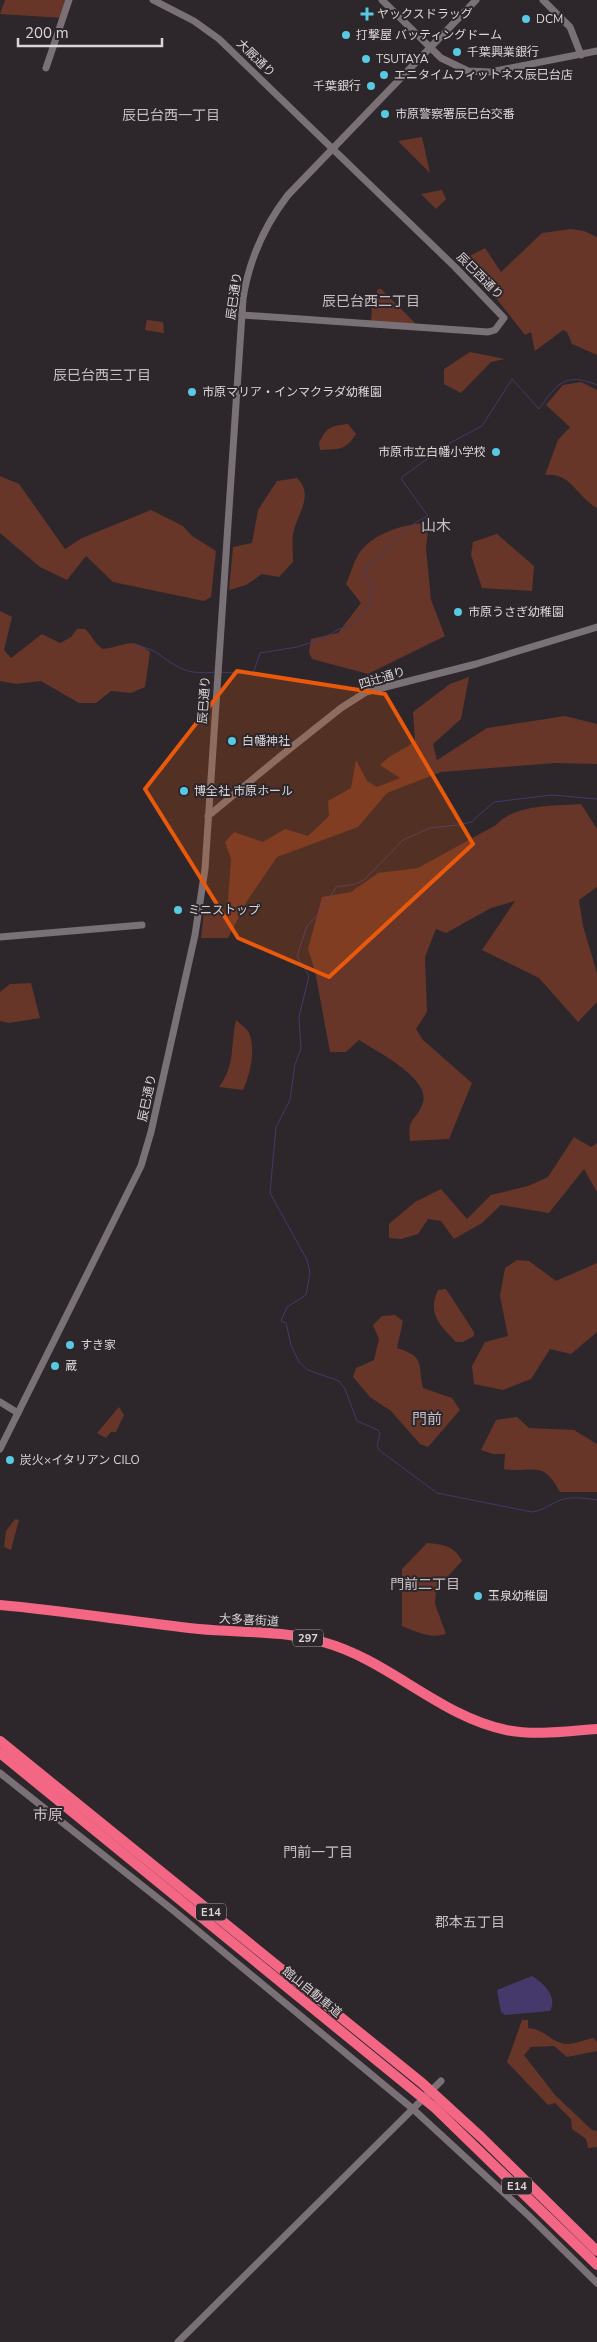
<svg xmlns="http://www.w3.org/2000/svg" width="597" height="2342" font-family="'Nunito Sans','Noto Sans JP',sans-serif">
  <rect width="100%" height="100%" fill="#2d262a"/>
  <g fill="#673629">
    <path d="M5 0H69L63 18 0 14Z"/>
    <path d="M422 137 430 173 398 141Z"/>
    <path d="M442 190 446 199 436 209 421 194Z"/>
    <path d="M571 229 584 231 597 237V355L572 344 567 332 563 330 535 351 531 332 525 335 485 284 484 277 475 274 464 263V259L485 248 501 272 542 233Z"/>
    <path d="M378 289H381L415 323V324L371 322 372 306Z"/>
    <path d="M147 320 163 322 164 333 145 330Z"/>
    <path d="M470 352 505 359 491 362 461 393 444 384V369Z"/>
    <path d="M581 382 597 390V508C577 497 571 472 545 475L558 440 570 427 546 405 563 385Z"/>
    <path d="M348 424 356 434C345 451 339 449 320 450L319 443C327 427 330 426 348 424Z"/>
    <path d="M0 476 19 484 65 549 82 538 151 510 183 526 192 536 216 551 211 597 204 601 113 582 86 556 67 580 40 567 0 533Z"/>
    <path d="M297 478C315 496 297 513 293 534 292 543 293 553 293 562L279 577 262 574 246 585 229 590 233 547 252 543 258 510 277 481Z"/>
    <path d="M424 523 428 529 426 548 431 600 445 636 368 674 312 659 309 652 311 639 338 633 361 603 346 584C350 575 353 564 358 555 371 534 401 525 424 523Z"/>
    <path d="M497 534 534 566 532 591 482 588 471 555 473 542Z"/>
    <path d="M0 611 12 617 4 650 11 658 42 634 60 643 71 637 77 629H85C93 636 94 644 103 649 125 646 132 636 150 652L145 687 131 693 111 691 96 703H79L41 681 16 684 0 681Z"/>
    <path d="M469 677 461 719 433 744 437 760 487 728 565 716 597 724V764L555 763 441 772 387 793 358 827 277 857 247 901 228 938H201L204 912 227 913 231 859 225 842 234 832 263 842 285 829 308 836 329 816 328 801 351 788 356 760 367 781 377 787 400 778 380 765C393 752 401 752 415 741L413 712 450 684Z"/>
    <path d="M581 804 597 829V887L579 900 583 926 597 973V1002L578 1022 539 978 482 950 515 901 491 908 446 933 436 929 425 957 427 1012 416 1029 423 1040 472 1083 449 1139 410 1141C407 1115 417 1122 423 1102 430 1078 376 1051 359 1040L346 1052H330L315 971 308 949 322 897 351 892 378 873 418 868 496 825C514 804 556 806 581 804Z"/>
    <path d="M31 983 40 1018 9 1023 0 1021V992L10 984Z"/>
    <path d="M236 1020C240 1024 245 1027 248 1031 257 1047 250 1075 243 1090L219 1087C236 1064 230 1046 236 1020Z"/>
    <path d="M574 1137 591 1147 597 1143V1192L584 1169 549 1213 501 1205 482 1223 454 1239 441 1221 428 1219 418 1234 401 1239 389 1238V1224L415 1202 441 1189 467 1219 491 1195 528 1186 548 1177Z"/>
    <path d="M517 1260 529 1261 556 1281 597 1263V1332L571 1354 550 1349 531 1379 503 1390 474 1384 472 1366 485 1342 508 1336 500 1296 505 1268Z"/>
    <path d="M446 1289 474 1332V1336L463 1342H456C440 1325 427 1314 438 1290Z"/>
    <path d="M395 1315 403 1321 397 1348C427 1358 417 1364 423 1388L452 1398 460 1410 428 1447 420 1444 391 1411 370 1397 353 1377 356 1368 374 1360 379 1339 373 1325 382 1316Z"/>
    <path d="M119 1407 124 1415 116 1432H111L106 1438 97 1433Z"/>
    <path d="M517 1417 529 1428 574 1430 597 1444V1492H560C542 1458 533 1474 504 1469L505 1454H493L481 1450 496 1420Z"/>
    <path d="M15 1519 19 1520 11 1550 4 1547 6 1531Z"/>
    <path d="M427 1543C442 1544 455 1546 462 1561L436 1589 435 1604 446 1634C430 1639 417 1632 402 1626V1569Z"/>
    <path d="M522 2020H528V2028C545 2030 547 2038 561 2043 571 2046 584 2040 593 2038L597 2042V2051L567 2057 554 2046 531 2047 524 2055 555 2095 592 2130 597 2131V2147L588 2148 586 2139 572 2129 571 2119 555 2103 548 2105 507 2062Z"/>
  </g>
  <path fill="#44396a" d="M532 1976C544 1983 558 1997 550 2011L505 2015 501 2012 497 1990Z"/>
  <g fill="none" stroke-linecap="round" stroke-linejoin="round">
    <g stroke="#44396a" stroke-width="1">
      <path d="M135 644C142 647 151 649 157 653 180 669 187 675 216 672"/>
      <path d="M220 672 250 674 254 671 260 653 297 647 322 639 339 629 351 626 370 605 373 584 365 576 366 568C389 552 401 527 428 516L402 480V477L448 444 482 426 512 379 539 409C557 383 566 372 597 385"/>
      <path d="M597 799 552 795 494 802 471 822 459 825 430 828 403 840 364 880 356 884 336 887 323 909 307 926 297 956 309 976 299 1017 301 1049 295 1064 290 1100 276 1127 270 1193 307 1260 310 1273 306 1295 287 1307 281 1321 286 1323 291 1345 299 1362 308 1370 339 1381 345 1389 357 1421 378 1430 380 1434 377 1446 379 1450 437 1493 532 1512C544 1511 553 1501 565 1499 575 1496 586 1499 597 1500"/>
    </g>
    <g stroke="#797176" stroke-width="7">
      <path d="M153 0 194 21 219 39 455 267 504 318 495 330 488 332 242 315"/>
      <path d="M382 0 441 58 468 71 490 72 597 51"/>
      <path d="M543 0 570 27 581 55"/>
      <path d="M46 68 69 0"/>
      <path d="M208 816 282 755 341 708 366 692 476 664 597 627"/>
      <path d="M0 937 142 925"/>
      <path d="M0 1402 18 1413"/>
      <path d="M0 1449 141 1166 151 1132 195 935 205 869 243 299C249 260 264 226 288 195L476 0"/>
      <path d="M0 1773 174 1911 413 2109 529 2216 597 2283"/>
      <path d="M178 2342 441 2081"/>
    </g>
    <g stroke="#f36784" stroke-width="10">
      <path d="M0 1605C67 1611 133 1622 199 1629 240 1633 283 1630 323 1642 389 1660 439 1716 506 1730 536 1736 567 1731 597 1729"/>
      <path d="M0 1741 422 2083 481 2137 597 2251"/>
      <path d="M0 1753 435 2108 597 2265"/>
    </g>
  </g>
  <path fill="#e8590c" fill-opacity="0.2" stroke="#e8590c" stroke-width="4" stroke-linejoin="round" d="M237 671 385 694 473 844 329 977 238 938 145 789Z"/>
  <g fill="#57c9e3" stroke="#2d262a" stroke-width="2">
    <path d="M364.5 6.5h5v5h5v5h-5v5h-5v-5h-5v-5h5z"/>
    <circle cx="526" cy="19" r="5"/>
    <circle cx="346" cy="35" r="5"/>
    <circle cx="457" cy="52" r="5"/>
    <circle cx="366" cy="59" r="5"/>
    <circle cx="384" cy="75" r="5"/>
    <circle cx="371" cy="86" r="5"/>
    <circle cx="385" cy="114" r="5"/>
    <circle cx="192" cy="392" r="5"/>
    <circle cx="496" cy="452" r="5"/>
    <circle cx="458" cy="612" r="5"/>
    <circle cx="232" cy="741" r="5"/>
    <circle cx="184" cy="791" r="5"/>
    <circle cx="178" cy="910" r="5"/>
    <circle cx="70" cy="1345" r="5"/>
    <circle cx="55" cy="1366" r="5"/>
    <circle cx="10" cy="1460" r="5"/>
    <circle cx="478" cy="1596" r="5"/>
  </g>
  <g text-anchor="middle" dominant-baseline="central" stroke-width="4" stroke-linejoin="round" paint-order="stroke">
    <g fill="#2d262a" stroke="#a6a1a4" stroke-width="1">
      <rect x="293" y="1629.5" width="30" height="17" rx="4"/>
      <rect x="196" y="1903.5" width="30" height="17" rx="4"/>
      <rect x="502" y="2177.5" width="30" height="17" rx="4"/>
    </g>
    <g font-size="11" font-weight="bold" fill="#dad6d8">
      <text x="308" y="1638">297</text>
      <text x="211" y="1912">E14</text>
      <text x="517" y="2186">E14</text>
    </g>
    <g font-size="12" fill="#dad6d8" stroke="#2d262a" text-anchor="start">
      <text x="377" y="14">ヤックスドラッグ</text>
      <text x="536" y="19">DCM</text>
      <text x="356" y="35">打撃屋 バッティングドーム</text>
      <text x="467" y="52">千葉興業銀行</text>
      <text x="376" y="59">TSUTAYA</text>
      <text x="394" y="75">エニタイムフィットネス辰巳台店</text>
      <text x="361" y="86" text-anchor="end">千葉銀行</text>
      <text x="395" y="114">市原警察署辰巳台交番</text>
      <text x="202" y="392">市原マリア・インマクラダ幼稚園</text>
      <text x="486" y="452" text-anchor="end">市原市立白幡小学校</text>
      <text x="468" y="612">市原うさぎ幼稚園</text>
      <text x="242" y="741">白幡神社</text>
      <text x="194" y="791">博全社 市原ホール</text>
      <text x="188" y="910">ミニストップ</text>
      <text x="80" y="1345">すき家</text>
      <text x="65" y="1366">蔵</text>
      <text x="20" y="1460">炭火×イタリアン CILO</text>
      <text x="488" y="1596">玉泉幼稚園</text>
    </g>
    <g font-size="12" fill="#dad6d8" stroke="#2d262a">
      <text transform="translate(256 58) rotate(44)">大厩通り</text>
      <text transform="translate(480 276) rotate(45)">辰巳西通り</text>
      <text transform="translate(234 296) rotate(-82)">辰巳通り</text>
      <text transform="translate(382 678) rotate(-17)">四辻通り</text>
      <text transform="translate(204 700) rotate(-86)">辰巳通り</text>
      <text transform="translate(147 1098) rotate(-78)">辰巳通り</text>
      <text transform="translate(249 1620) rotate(3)">大多喜街道</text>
      <text transform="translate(312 1992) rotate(39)">館山自動車道</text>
    </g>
    <g font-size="14" fill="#c7bec3" stroke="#2d262a">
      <text x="171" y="115">辰巳台西一丁目</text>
      <text x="371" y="301">辰巳台西二丁目</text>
      <text x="102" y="375">辰巳台西三丁目</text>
      <text x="425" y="1584">門前二丁目</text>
      <text x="318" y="1852">門前一丁目</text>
      <text x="470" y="1922">郡本五丁目</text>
    </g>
    <g font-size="15" fill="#c7bec3" stroke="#2d262a">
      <text x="436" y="526">山木</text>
      <text x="427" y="1419">門前</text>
      <text x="48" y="1815">市原</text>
    </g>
  </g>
  <path d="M18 38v8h144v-8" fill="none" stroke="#dad6d8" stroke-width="2.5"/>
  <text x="25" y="38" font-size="15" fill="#dad6d8" stroke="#2d262a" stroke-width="4" paint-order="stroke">200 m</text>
</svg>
